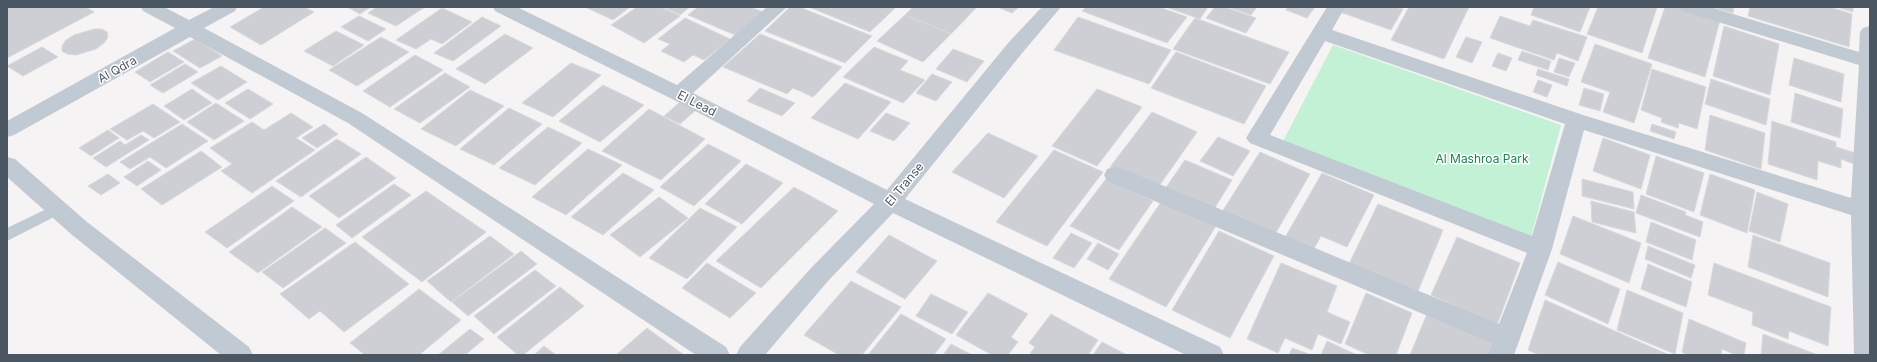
<svg xmlns="http://www.w3.org/2000/svg" width="1877" height="362" font-family="Inter,sans-serif">
  <rect width="100%" height="100%" fill="#f5f3f3"/>
  <path fill="#c3f1d5" d="M1333 45 1561 125 1531 237 1282 143Z"/>
  <g fill="#cdcfd5" stroke="#d7d9de">
    <path d="M7 7H86L94 12 7 58Z"/>
    <path d="M264 7H304L314 12 261 45 230 27Z"/>
    <path d="M347 7H371L360 14Z"/>
    <path d="M377 7H425L396 26 368 13Z"/>
    <path d="M585 7H630L613 20Z"/>
    <path d="M637 7H661L680 16 644 43 611 25Z"/>
    <path d="M664 7H690L680 15Z"/>
    <path d="M698 7H750L763 12 735 35 688 15Z"/>
    <path d="M790 7H799L872 36 845 63 765 31Z"/>
    <path d="M809 7H896L870 32Z"/>
    <path d="M913 7H977L951 34 905 15Z"/>
    <path d="M997 7H1019L1012 13Z"/>
    <path d="M1086 7H1159L1187 17 1167 43 1082 11Z"/>
    <path d="M1166 7H1208L1200 19Z"/>
    <path d="M1215 7H1225L1256 18 1246 33 1206 18Z"/>
    <path d="M1229 7H1257L1251 15Z"/>
    <path d="M1288 7H1315L1307 18 1286 10Z"/>
    <path d="M1343 7H1395L1403 9 1391 30 1340 12Z"/>
    <path d="M1409 7H1469L1444 59 1391 40Z"/>
    <path d="M1534 7H1590L1580 32 1531 15Z"/>
    <path d="M1598 7H1657L1642 53 1587 34Z"/>
    <path d="M1665 7H1679L1720 20 1705 77 1648 58Z"/>
    <path d="M1712 7H1734L1733 13Z"/>
    <path d="M1750 7H1829L1852 14 1849 47 1748 16Z"/>
    <path d="M1837 7H1853V12Z"/>
    <path d="M442 8 472 22 442 44 431 39 416 49 396 40Z"/>
    <path d="M905 15 951 34 923 62 877 41Z"/>
    <path d="M359 16 386 29 368 41 341 27Z"/>
    <path d="M1500 16 1530 26 1533 20 1587 37 1578 61 1557 53 1554 60 1490 38Z"/>
    <path d="M482 17 501 26 453 61 434 53Z"/>
    <path d="M1078 17 1171 50 1149 84 1054 50Z"/>
    <path d="M685 18 730 39 704 60 693 55 684 62 661 51 670 44 658 39Z"/>
    <path d="M1195 18 1289 52 1270 84 1173 49Z"/>
    <path d="M1724 26 1779 44 1770 95 1713 76Z"/>
    <path d="M94 29H102L107 32 108 37 104 43 96 49 76 55 67 54 62 51V46L66 40 74 35Z"/>
    <path d="M336 31 364 45 333 66 304 51Z"/>
    <path d="M505 34 533 48 485 84 456 69Z"/>
    <path d="M760 34 842 67 813 97 793 88 787 94 723 67Z"/>
    <path d="M381 37 409 52 357 86 329 70Z"/>
    <path d="M1466 37 1482 42 1472 63 1456 57Z"/>
    <path d="M195 39 222 56 200 68 173 51Z"/>
    <path d="M1595 44 1652 64 1634 123 1603 112 1610 92 1581 82Z"/>
    <path d="M42 47 58 57 23 76 7 66Z"/>
    <path d="M874 47 908 61 900 70 925 80 903 103 843 77Z"/>
    <path d="M953 49 984 61 967 82 936 69Z"/>
    <path d="M1522 51 1551 61 1548 70 1518 60Z"/>
    <path d="M168 52 184 62 150 82 135 72Z"/>
    <path d="M1176 52 1266 86 1244 124 1151 88Z"/>
    <path d="M1498 53 1512 58 1506 71 1492 66Z"/>
    <path d="M415 55 443 70 390 107 363 91Z"/>
    <path d="M1559 58 1575 63 1569 77 1554 72Z"/>
    <path d="M1794 58 1844 74 1841 102 1789 85Z"/>
    <path d="M571 63 601 75 553 117 522 103Z"/>
    <path d="M185 64 198 72 163 93 150 85Z"/>
    <path d="M221 66 247 82 218 100 191 83Z"/>
    <path d="M1538 69 1569 79 1567 86 1536 75Z"/>
    <path d="M1652 69 1706 87 1697 129 1679 123 1678 128 1661 122 1662 118 1641 110Z"/>
    <path d="M445 73 470 87 420 123 394 109Z"/>
    <path d="M932 74 952 82 936 101 916 93Z"/>
    <path d="M1711 79 1770 99 1766 125 1705 104Z"/>
    <path d="M1538 80 1552 85 1547 97 1533 92Z"/>
    <path d="M845 83 891 102 858 139 811 118Z"/>
    <path d="M603 85 644 105 600 142 559 121Z"/>
    <path d="M760 88 795 103 782 116 747 101Z"/>
    <path d="M1584 88 1604 94 1600 111 1579 105Z"/>
    <path d="M192 89 212 103 184 120 164 106Z"/>
    <path d="M248 89 273 104 250 119 225 103Z"/>
    <path d="M1097 89 1142 107 1097 166 1052 146Z"/>
    <path d="M470 90 504 106 456 146 421 129Z"/>
    <path d="M1795 93 1843 109 1840 138 1791 122Z"/>
    <path d="M681 101 697 109 680 124 664 116Z"/>
    <path d="M216 103 244 121 214 140 187 122Z"/>
    <path d="M153 104 180 122 154 138 143 131 127 140 110 129Z"/>
    <path d="M509 108 542 124 494 165 460 149Z"/>
    <path d="M649 109 705 139 661 180 602 151Z"/>
    <path d="M1152 112 1197 132 1157 189 1110 167Z"/>
    <path d="M291 113 313 127 296 138 315 150 252 193 221 171 232 164 210 148 252 122 264 130Z"/>
    <path d="M886 113 910 123 894 141 870 131Z"/>
    <path d="M1710 115 1765 133 1761 169 1705 150Z"/>
    <path d="M1772 121 1836 142V147L1859 154V166L1841 159V168L1818 161 1817 180 1768 164Z"/>
    <path d="M182 124 208 141 166 168 150 157 130 169 120 162Z"/>
    <path d="M324 124 338 134 317 148 302 138Z"/>
    <path d="M1652 124 1676 132 1674 139 1650 131Z"/>
    <path d="M548 127 582 143 535 185 499 168Z"/>
    <path d="M108 130 119 138 91 156 79 148Z"/>
    <path d="M988 133 1038 156 1004 198 952 172Z"/>
    <path d="M141 135 149 140 106 167 93 158 120 141 125 145Z"/>
    <path d="M1218 137 1250 151 1233 176 1200 161Z"/>
    <path d="M1603 138 1650 155 1641 189 1593 171Z"/>
    <path d="M337 139 361 154 301 197 276 181Z"/>
    <path d="M708 144 741 161 694 206 660 187Z"/>
    <path d="M588 149 622 165 566 215 532 197Z"/>
    <path d="M1054 150 1103 172 1047 246 996 222Z"/>
    <path d="M201 151 222 167 162 205 141 189Z"/>
    <path d="M1260 152 1310 174 1274 236 1222 212Z"/>
    <path d="M1656 156 1704 173 1694 212 1646 194Z"/>
    <path d="M366 157 396 178 339 218 309 196Z"/>
    <path d="M1185 160 1232 180 1213 211 1165 189Z"/>
    <path d="M148 161 161 170 137 186 124 177Z"/>
    <path d="M746 164 783 183 742 224 705 204Z"/>
    <path d="M623 173 654 190 603 235 571 217Z"/>
    <path d="M1322 173 1374 195 1347 247 1321 236 1311 254 1283 241Z"/>
    <path d="M108 174 120 183 101 195 88 186Z"/>
    <path d="M1710 174 1755 190 1747 233 1700 215Z"/>
    <path d="M1106 179 1153 201 1119 250 1070 226Z"/>
    <path d="M1582 179 1633 192 1634 209 1582 196Z"/>
    <path d="M394 184 411 195 352 238 336 225Z"/>
    <path d="M272 186 294 201 227 248 205 232Z"/>
    <path d="M794 187 838 211 761 288 716 261Z"/>
    <path d="M426 191 486 232 422 282 362 237Z"/>
    <path d="M1757 192 1788 204 1780 242 1749 231Z"/>
    <path d="M1641 195 1686 212 1685 215 1703 222 1700 237 1636 213Z"/>
    <path d="M659 197 688 218 640 257 610 235Z"/>
    <path d="M1591 201 1634 212 1636 233 1592 222Z"/>
    <path d="M1161 202 1216 226 1166 307 1109 279Z"/>
    <path d="M1378 204 1443 230 1416 296 1348 266Z"/>
    <path d="M292 207 322 227 258 273 229 252Z"/>
    <path d="M700 208 737 227 687 279 649 258Z"/>
    <path d="M1573 216 1641 243 1629 283 1560 254Z"/>
    <path d="M1651 222 1696 240 1692 260 1646 242Z"/>
    <path d="M325 228 346 243 283 288 262 272Z"/>
    <path d="M1219 231 1274 256 1230 338 1172 310Z"/>
    <path d="M1071 233 1092 243 1074 268 1053 258Z"/>
    <path d="M889 235 937 261 905 299 856 272Z"/>
    <path d="M1753 235 1830 263 1828 297 1748 267Z"/>
    <path d="M490 236 514 254 451 302 427 281Z"/>
    <path d="M1457 237 1520 263 1497 325 1431 295Z"/>
    <path d="M355 242 409 284 344 332 320 311 309 319 280 294Z"/>
    <path d="M1098 243 1119 254 1108 270 1087 259Z"/>
    <path d="M1648 246 1695 265 1691 278 1645 259Z"/>
    <path d="M521 251 537 264 468 316 452 302Z"/>
    <path d="M1558 262 1620 289 1608 324 1545 295Z"/>
    <path d="M707 263 756 293 730 318 682 288Z"/>
    <path d="M1281 263 1337 286 1327 312 1350 322 1341 344 1318 334 1312 350 1285 338 1278 353 1247 339Z"/>
    <path d="M1714 263 1831 307 1828 346 1789 331 1788 339 1752 325 1753 312 1708 295Z"/>
    <path d="M1648 264 1692 282 1686 307 1641 289Z"/>
    <path d="M535 270 556 286 494 334 474 316Z"/>
    <path d="M851 281 901 307 862 355H839L804 335Z"/>
    <path d="M560 287 584 306 523 355H518L497 337Z"/>
    <path d="M419 289 461 320 419 355H365L350 343Z"/>
    <path d="M1627 290 1683 313 1675 354 1617 330Z"/>
    <path d="M988 293 1028 314 1011 337 1018 342 1008 355H992L956 335Z"/>
    <path d="M1366 293 1412 313 1396 355H1369L1345 344Z"/>
    <path d="M931 294 968 312 952 334 916 316Z"/>
    <path d="M1545 300 1669 355H1539L1528 350Z"/>
    <path d="M901 314 946 339 934 355H868Z"/>
    <path d="M1051 314 1098 340 1088 355H1029L1035 347 1029 343Z"/>
    <path d="M1427 314 1493 343 1489 355H1410Z"/>
    <path d="M1689 319 1746 343 1744 355H1736L1722 349 1721 355H1688L1682 352Z"/>
    <path d="M647 328 684 355H616Z"/>
    <path d="M470 329 484 339 465 355H438Z"/>
    <path d="M1763 334 1818 355H1761Z"/>
    <path d="M1327 341 1357 355H1321Z"/>
    <path d="M1102 342 1127 355H1093Z"/>
    <path d="M951 344 972 355H943Z"/>
    <path d="M544 346 556 355H534Z"/>
    <path d="M1292 348 1309 354V355H1289Z"/>
  </g>
  <g fill="none" stroke-linecap="round" stroke-linejoin="round">
    <path fill="#c1cad2" fill-rule="evenodd" d="M57 204 62 205 64 209 62 213 7 241V228Z"/>
    <g fill="#c1cad2" fill-rule="evenodd">
      <path d="M141 7H164L189 20 214 7H237L235 11 204 28 362 113 726 347 730 355H696L348 123 190 37 14 135 7 137V121L175 28 143 11Z"/>
      <path d="M493 7H517L677 85 767 7H787L693 93 887 190 1009 42 1042 7H1061L1023 52 905 199 1220 347 1224 355H1186L893 213 828 281 765 355H736L740 347 812 267 874 204 672 99 495 11Z"/>
      <path d="M1327 7H1345L1332 30 1583 115 1851 198 1859 65 1682 11 1680 7H1710L1859 52 1860 32 1863 28 1870 26V355H1854L1851 215 1584 130 1552 249 1514 355H1488L1492 343 1107 181 1104 175 1107 169 1115 167 1123 169 1499 324 1527 253 1250 143 1246 138ZM1325 41 1565 124 1532 236 1270 135Z"/>
      <path d="M7 157 15 159 87 222 249 347 253 355H221L71 234 7 177Z"/>
    </g>
  </g>
  <g text-anchor="middle" dominant-baseline="central" stroke-width="3" stroke-linejoin="round" paint-order="stroke">
    <g font-size="12" fill="#4a5661" stroke="#fff">
      <text transform="translate(117 69) rotate(-29)">Al Qdra</text>
      <text transform="translate(697 103) rotate(27)">El Lead</text>
      <text transform="translate(904 184) rotate(-50)">El Transe</text>
    </g>
    <g font-size="12" fill="#17864f" stroke="#fff">
      <text x="1482" y="158">Al Mashroa Park</text>
    </g>
  </g>
  <rect width="1877" height="362" fill="none" stroke="#4a5661" stroke-width="16"/>
</svg>
